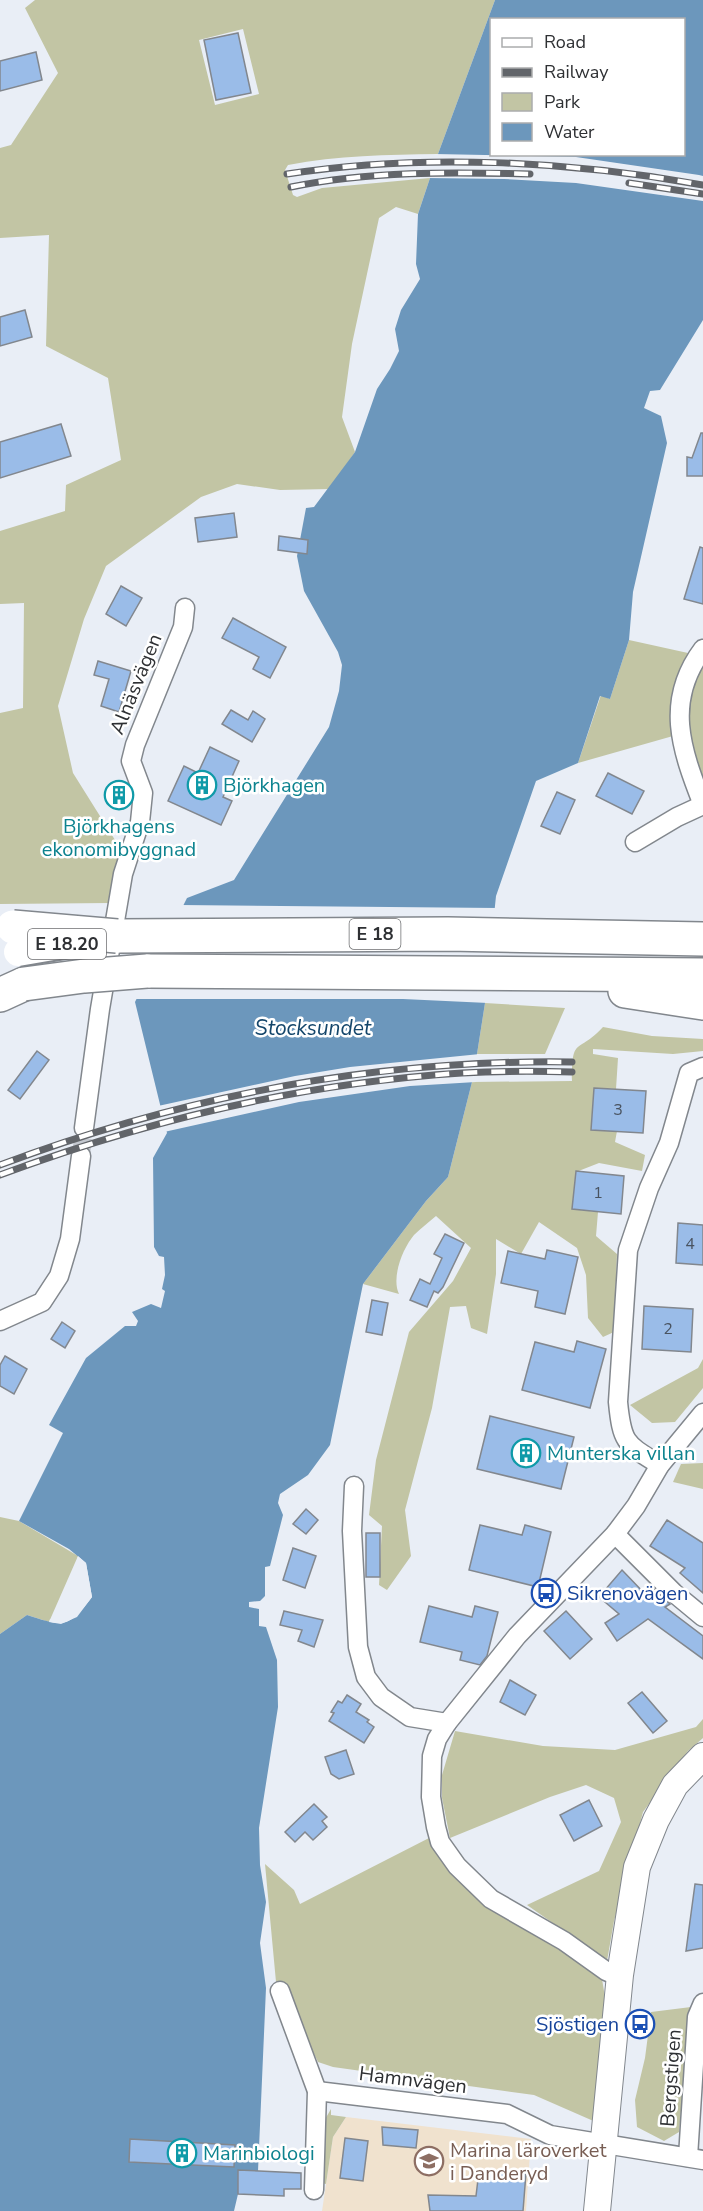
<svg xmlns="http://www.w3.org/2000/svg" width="703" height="2211" font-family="'Nunito Sans',sans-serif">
  <rect width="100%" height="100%" fill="#e9eef6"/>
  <path fill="#f0e2ce" d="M346 2117 531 2139 526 2211H322L333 2137Z"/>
  <g fill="#c2c5a4" fill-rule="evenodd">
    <path d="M35 0H495L438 154C387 155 338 155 288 165L285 170 293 195 297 197 322 188 430 178 418 214 396 207 379 218 352 344 342 417 355 452 330 489 280 490 237 484 201 497 106 566 84 619 58 706 73 773 120 848 110 903 0 904V713L23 708 24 603 0 604V531L65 511 66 485 121 460 108 378 46 346 49 235 0 238V148L11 145 58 73 25 8ZM243 29 259 94 215 105 199 40Z"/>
    <path d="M629 640 688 653 675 691 673 736 578 763 601 695 610 699Z"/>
    <path d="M703 654V788L684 726 692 682Z"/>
    <path d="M485 1003 565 1008 545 1054H477Z"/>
    <path d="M603 1027 652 1036 703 1039V1051L673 1054 593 1049V1054L618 1058 616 1089 594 1088 591 1129 617 1131 615 1142 645 1155 642 1171 599 1163 576 1172 572 1209 598 1212 596 1236 617 1254 614 1332 603 1337 588 1318 586 1275 577 1248 539 1222 521 1254 496 1239V1274L487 1334 471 1328 466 1306 450 1307 432 1408 405 1510 411 1556 387 1590 379 1585 382 1526 369 1515 376 1460 409 1332 453 1281 471 1248 436 1216C429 1222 421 1228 414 1235 403 1248 391 1277 399 1294L363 1284 426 1201 448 1177 472 1082 572 1081C572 1035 577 1055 603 1027Z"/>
    <path d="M703 1359V1388L675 1422 652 1423 630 1405 698 1368Z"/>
    <path d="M703 1463V1489L673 1482 681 1464Z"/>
    <path d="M0 1517 19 1521 78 1556 49 1622 27 1615 0 1634Z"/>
    <path d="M703 1719V1738L688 1751 643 1812 614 1921 607 1961 527 1905 599 1871 621 1822 614 1798 586 1785 550 1797 450 1838 442 1798V1775L455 1731 543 1746 615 1750 696 1727Z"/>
    <path d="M431 1837 548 1940 602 1979 606 2003 598 2123 534 2095 333 2067 318 2062 283 1990 276 1982 265 1864 294 1890 300 1904Z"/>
    <path d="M691 2007 679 2132 664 2141 637 2127 635 2100 645 2058 651 2012Z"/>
    <path d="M331 2109V2115L346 2117 333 2137 326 2184 322 2183 324 2121Z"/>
  </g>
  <path fill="#6c97bc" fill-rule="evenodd" d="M495 0H703V320L660 390 650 391 644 408 661 416 667 443 633 592 629 640 610 699 600 696 578 763 536 781 496 896 485 1003 477 1054 472 1082 448 1177 426 1201 363 1284 330 1445 308 1475 280 1494 278 1503 283 1515 270 1566 265 1567V1596L260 1601 249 1602V1607L259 1609V1626L266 1627 277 1660 278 1707 259 1828 260 1865 266 1902 260 1943 266 1988 258 2171H238V2194L234 2211H0V1634L27 1615C64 1627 68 1629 92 1597L86 1563 69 1549 19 1521 63 1433 49 1425 86 1358 125 1326H136L138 1321 132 1312 151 1304 161 1308 165 1291 162 1289 165 1275 164 1257 159 1256 154 1247 153 1158 167 1133 135 1002 187 898 234 880 329 727 339 691 342 665 338 652 304 591 297 556 306 508 314 507 355 452 377 389 390 369 399 351 395 329 401 310 420 279 416 264 418 214 438 154ZM492 20H684V154H492Z"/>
  <g fill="#e9eef6">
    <path d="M435 154 576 157 699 175 703 176V201L576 183 504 179 427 178Z"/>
    <path d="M180 905 498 908 488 1003 403 999H133Z"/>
    <path d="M480 1054 476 1082 410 1086 299 1102 164 1132 158 1106 295 1076 350 1067Z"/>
    <path d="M78 1556 86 1563 92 1597 77 1617 61 1624 49 1622 50 1619 61 1621 76 1614 89 1596 87 1580 83 1565 77 1559Z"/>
  </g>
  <g fill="#9abce8" stroke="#82878e" stroke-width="1.5">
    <path d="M238 33 251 93 216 100 204 40Z"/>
    <path d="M36 52 42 80 0 91V61Z"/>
    <path d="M25 310 32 337 0 346V317Z"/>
    <path d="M61 424 71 456 0 478V442Z"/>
    <path d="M701 433H703V476H687V457L692 458Z"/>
    <path d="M234 513 237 537 198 542 195 518Z"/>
    <path d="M279 536 308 540 307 554 278 550Z"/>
    <path d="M700 547 703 548V604L684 599Z"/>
    <path d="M121 586 142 598 126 626 106 614Z"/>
    <path d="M233 618 286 647 270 678 253 669 259 657 222 638Z"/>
    <path d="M98 661 131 671 119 712 101 706 109 679 94 675Z"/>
    <path d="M231 710 248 720 253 711 265 719 252 742 222 724Z"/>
    <path d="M210 747 239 761 223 797 232 801 221 825 168 801 184 766 198 773Z"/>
    <path d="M608 773 644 791 632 814 596 796Z"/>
    <path d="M116 781 130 791 132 794 123 809 105 796Z"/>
    <path d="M557 792 575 800 560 834 541 826Z"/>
    <path d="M37 1051 49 1060 20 1099 8 1090Z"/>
    <path d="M594 1088 646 1091 643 1133 591 1130Z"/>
    <path d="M576 1171 624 1176 621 1214 572 1209Z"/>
    <path d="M678 1223 703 1225V1265L676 1263Z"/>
    <path d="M445 1234 464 1243 443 1287 438 1293 434 1291 427 1307 410 1300 420 1279 430 1284 442 1258 434 1254Z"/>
    <path d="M547 1250 578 1257 565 1314 535 1307 538 1291 501 1283 508 1251 545 1259Z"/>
    <path d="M372 1300 388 1303 382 1335 366 1332Z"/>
    <path d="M644 1306 693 1309 691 1352 642 1349Z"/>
    <path d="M62 1322 75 1331 65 1348 51 1339Z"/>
    <path d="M577 1341 606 1349 590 1408 522 1390 535 1342 574 1352Z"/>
    <path d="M5 1356 27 1369 14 1394 0 1386V1365Z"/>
    <path d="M490 1416 574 1437 561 1489 477 1469Z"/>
    <path d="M306 1509 318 1520 306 1534 293 1524Z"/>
    <path d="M667 1520 703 1543V1593L680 1573 685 1568 650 1546Z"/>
    <path d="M480 1525 522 1535 525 1525 551 1532 538 1587 469 1570Z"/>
    <rect x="366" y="1533" width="14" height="44"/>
    <path d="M293 1548 316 1556 305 1588 283 1580Z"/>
    <path d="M622 1570 646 1595 654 1589 670 1604 665 1607 703 1636V1659L648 1619 617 1641 605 1623 619 1614 599 1597Z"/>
    <path d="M429 1606 472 1617 475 1606 498 1612 487 1656 480 1665 460 1660 462 1652 420 1642Z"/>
    <path d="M284 1611 323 1620 314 1647 298 1641 302 1630 280 1625Z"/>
    <path d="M566 1611 592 1639 570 1659 544 1631Z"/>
    <path d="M510 1680 536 1695 525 1715 500 1702Z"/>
    <path d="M642 1692 667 1721 653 1733 628 1703Z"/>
    <path d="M347 1695 361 1704 356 1712 369 1720 367 1722 374 1727 364 1743 329 1721 334 1713 331 1712 338 1701 342 1703Z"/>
    <path d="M346 1750 354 1774 339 1779 331 1774 325 1757Z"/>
    <path d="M589 1800 602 1826 574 1841 560 1815Z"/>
    <path d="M314 1804 327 1817 322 1821 327 1827 313 1840 305 1832 295 1842 285 1832Z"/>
    <path d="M695 1884 703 1885V1948L686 1951Z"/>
    <path d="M382 2127 418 2130 416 2148 383 2145Z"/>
    <path d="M345 2138 368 2141 363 2181 340 2178Z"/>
    <path d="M130 2139 235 2145 234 2167 129 2162Z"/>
    <path d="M238 2170 301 2173V2189H284V2196L238 2194Z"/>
    <path d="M479 2171 526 2173 523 2211H430L428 2195 476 2196Z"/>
  </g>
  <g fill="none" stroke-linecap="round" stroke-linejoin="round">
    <path stroke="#c4c8cf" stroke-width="18" stroke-dasharray="18 9" stroke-linecap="butt" d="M81 1156 84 1128"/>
    <g stroke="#82878d" stroke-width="21">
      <g id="street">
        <path d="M703 805C681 749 664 701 703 649"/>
        <path d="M635 842 677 817 703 805"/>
        <path d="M84 1128 100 1009 123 874 140 822 143 793 131 761 135 745 183 627 185 608"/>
        <path d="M0 1321 42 1302 59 1276 70 1239 81 1156"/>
        <path d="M660 1465C626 1444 622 1444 618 1402L628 1250 649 1188 669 1143 689 1073 703 1067"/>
        <path d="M354 1486 352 1531 358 1647 366 1677 381 1697 410 1717 447 1723"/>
        <path d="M615 1534 674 1593 703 1617"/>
        <path d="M620 1975 613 1974 606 1971 564 1941 491 1899 457 1866 440 1842 436 1827 431 1797 432 1756 437 1739 447 1723 517 1636 615 1534 636 1506 660 1465 703 1413"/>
        <path d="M280 1991 317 2091 314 2190"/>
        <path d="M317 2091 507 2114 550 2135 703 2160"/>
        <path d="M688 2157 697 2017 703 2003"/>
      </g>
    </g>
    <g stroke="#82878d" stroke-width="28">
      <path id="secondary" d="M597 2211 620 1975 637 1867 656 1820 675 1785 703 1756"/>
    </g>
    <g stroke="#82878d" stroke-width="36">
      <g id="highway">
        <path d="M117 936 448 934 703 939"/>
        <path d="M147 971 703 975"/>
        <path d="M625 991 703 1003"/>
        <path d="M0 995 24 984"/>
      </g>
    </g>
    <use href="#street" stroke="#fff" stroke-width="18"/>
    <use href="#secondary" stroke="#fff" stroke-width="26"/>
    <use href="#highway" stroke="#fff" stroke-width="33"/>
    <g stroke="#62656a" stroke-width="7">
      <g id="rail">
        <path d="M287 174C422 153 569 161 703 185"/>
        <path d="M629 183 703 194"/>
        <path d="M291 187C370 171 450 172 530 174"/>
        <path d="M0 1165C184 1096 375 1059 572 1062"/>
        <path d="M0 1175C148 1120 304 1083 462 1073 499 1071 535 1071 572 1072"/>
      </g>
    </g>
    <use href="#rail" stroke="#fff" stroke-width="4.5" stroke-dasharray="14" stroke-linecap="butt"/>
    <g stroke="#82878d" stroke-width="32" stroke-linecap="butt">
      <path id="primary-bridge" d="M18 952 88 940"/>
    </g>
    <g stroke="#82878d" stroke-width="36" stroke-linecap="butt">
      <g id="highway-bridge">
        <path d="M13 927 117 936"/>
        <path d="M24 984 84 976 147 971"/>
      </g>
    </g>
    <use href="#primary-bridge" stroke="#fff" stroke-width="28"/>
    <use href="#highway-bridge" stroke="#fff" stroke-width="33"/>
  </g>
  <defs>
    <g id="building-ring" transform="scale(1.5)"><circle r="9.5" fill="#fff" stroke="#0f9aa8" stroke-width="1.5"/><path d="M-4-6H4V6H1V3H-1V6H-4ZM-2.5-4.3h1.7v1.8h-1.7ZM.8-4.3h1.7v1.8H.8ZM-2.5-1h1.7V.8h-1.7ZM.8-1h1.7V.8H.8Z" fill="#0f9aa8"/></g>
    <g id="bus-ring" transform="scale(1.5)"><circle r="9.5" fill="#fff" stroke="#1a4fb4" stroke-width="1.5"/><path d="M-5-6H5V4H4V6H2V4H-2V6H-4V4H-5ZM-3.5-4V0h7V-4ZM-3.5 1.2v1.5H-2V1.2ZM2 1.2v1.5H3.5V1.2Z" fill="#1a4fb4"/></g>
    <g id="school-ring" transform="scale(1.5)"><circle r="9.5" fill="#fff" stroke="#8d6e63" stroke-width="1.5"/><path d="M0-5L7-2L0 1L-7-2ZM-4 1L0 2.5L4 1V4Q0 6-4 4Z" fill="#8d6e63"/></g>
  </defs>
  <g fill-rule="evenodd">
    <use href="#building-ring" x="202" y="785"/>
    <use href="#building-ring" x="119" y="795"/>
    <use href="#building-ring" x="526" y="1453"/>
    <use href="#bus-ring" x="546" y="1593"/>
    <use href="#bus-ring" x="640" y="2024"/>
    <use href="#building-ring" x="182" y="2153"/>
    <use href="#school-ring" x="429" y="2161"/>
  </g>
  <g text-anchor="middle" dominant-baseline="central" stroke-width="5" stroke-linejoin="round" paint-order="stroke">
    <g font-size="16" fill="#495360">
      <text x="618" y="1110">3</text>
      <text x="598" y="1193">1</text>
      <text x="690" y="1244">4</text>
      <text x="668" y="1329">2</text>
    </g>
    <g fill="#fff" stroke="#6d6e70" stroke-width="1.5">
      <rect x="349.5" y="919" width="51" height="30" rx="4.5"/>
      <rect x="28" y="929" width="78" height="30" rx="4.5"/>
    </g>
    <g font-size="18" font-weight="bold" fill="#2e3033">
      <text x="375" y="934">E 18</text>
      <text x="67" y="944">E 18.20</text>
    </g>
    <g font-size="20" fill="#2e3033" stroke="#fff">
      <text transform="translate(136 684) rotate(-68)">Alnäsvägen</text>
      <text transform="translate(671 2078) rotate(-86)">Bergstigen</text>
      <text transform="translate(413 2080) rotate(7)">Hamnvägen</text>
    </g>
    <g font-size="20" fill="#0d838f" stroke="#fff" text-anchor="start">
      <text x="223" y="785">Björkhagen</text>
      <text x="119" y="826" text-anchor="middle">Björkhagens<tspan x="119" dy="23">ekonomibyggnad</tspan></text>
      <text x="547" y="1453">Munterska villan</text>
      <text x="203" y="2153">Marinbiologi</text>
    </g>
    <g font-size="20" fill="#164399" stroke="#fff" text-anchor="start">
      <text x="567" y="1593">Sikrenovägen</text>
      <text x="619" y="2024" text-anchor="end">Sjöstigen</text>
    </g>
    <g font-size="20" fill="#785e54" stroke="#fff" text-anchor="start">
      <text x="450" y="2150">Marina läroverket<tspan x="450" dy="23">i Danderyd</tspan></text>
    </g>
    <g font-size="21" font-style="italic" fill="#14466b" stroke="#fff">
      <text x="313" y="1028">Stocksundet</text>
    </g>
  </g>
  <rect x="490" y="18" width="195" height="138" fill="#ffffff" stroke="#abacad" stroke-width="1.5"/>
  <rect x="502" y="38" width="30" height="9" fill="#ffffff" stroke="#abacad" stroke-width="1.5"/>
  <text x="544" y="48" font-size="18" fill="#2e3033">Road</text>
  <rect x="502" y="68" width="30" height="9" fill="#62656a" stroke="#abacad" stroke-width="1.5"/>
  <text x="544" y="78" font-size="18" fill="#2e3033">Railway</text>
  <rect x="502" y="93" width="30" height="18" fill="#c2c5a4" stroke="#abacad" stroke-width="1.5"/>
  <text x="544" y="108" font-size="18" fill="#2e3033">Park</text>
  <rect x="502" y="123" width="30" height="18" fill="#6c97bc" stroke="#abacad" stroke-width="1.5"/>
  <text x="544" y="138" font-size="18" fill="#2e3033">Water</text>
</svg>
